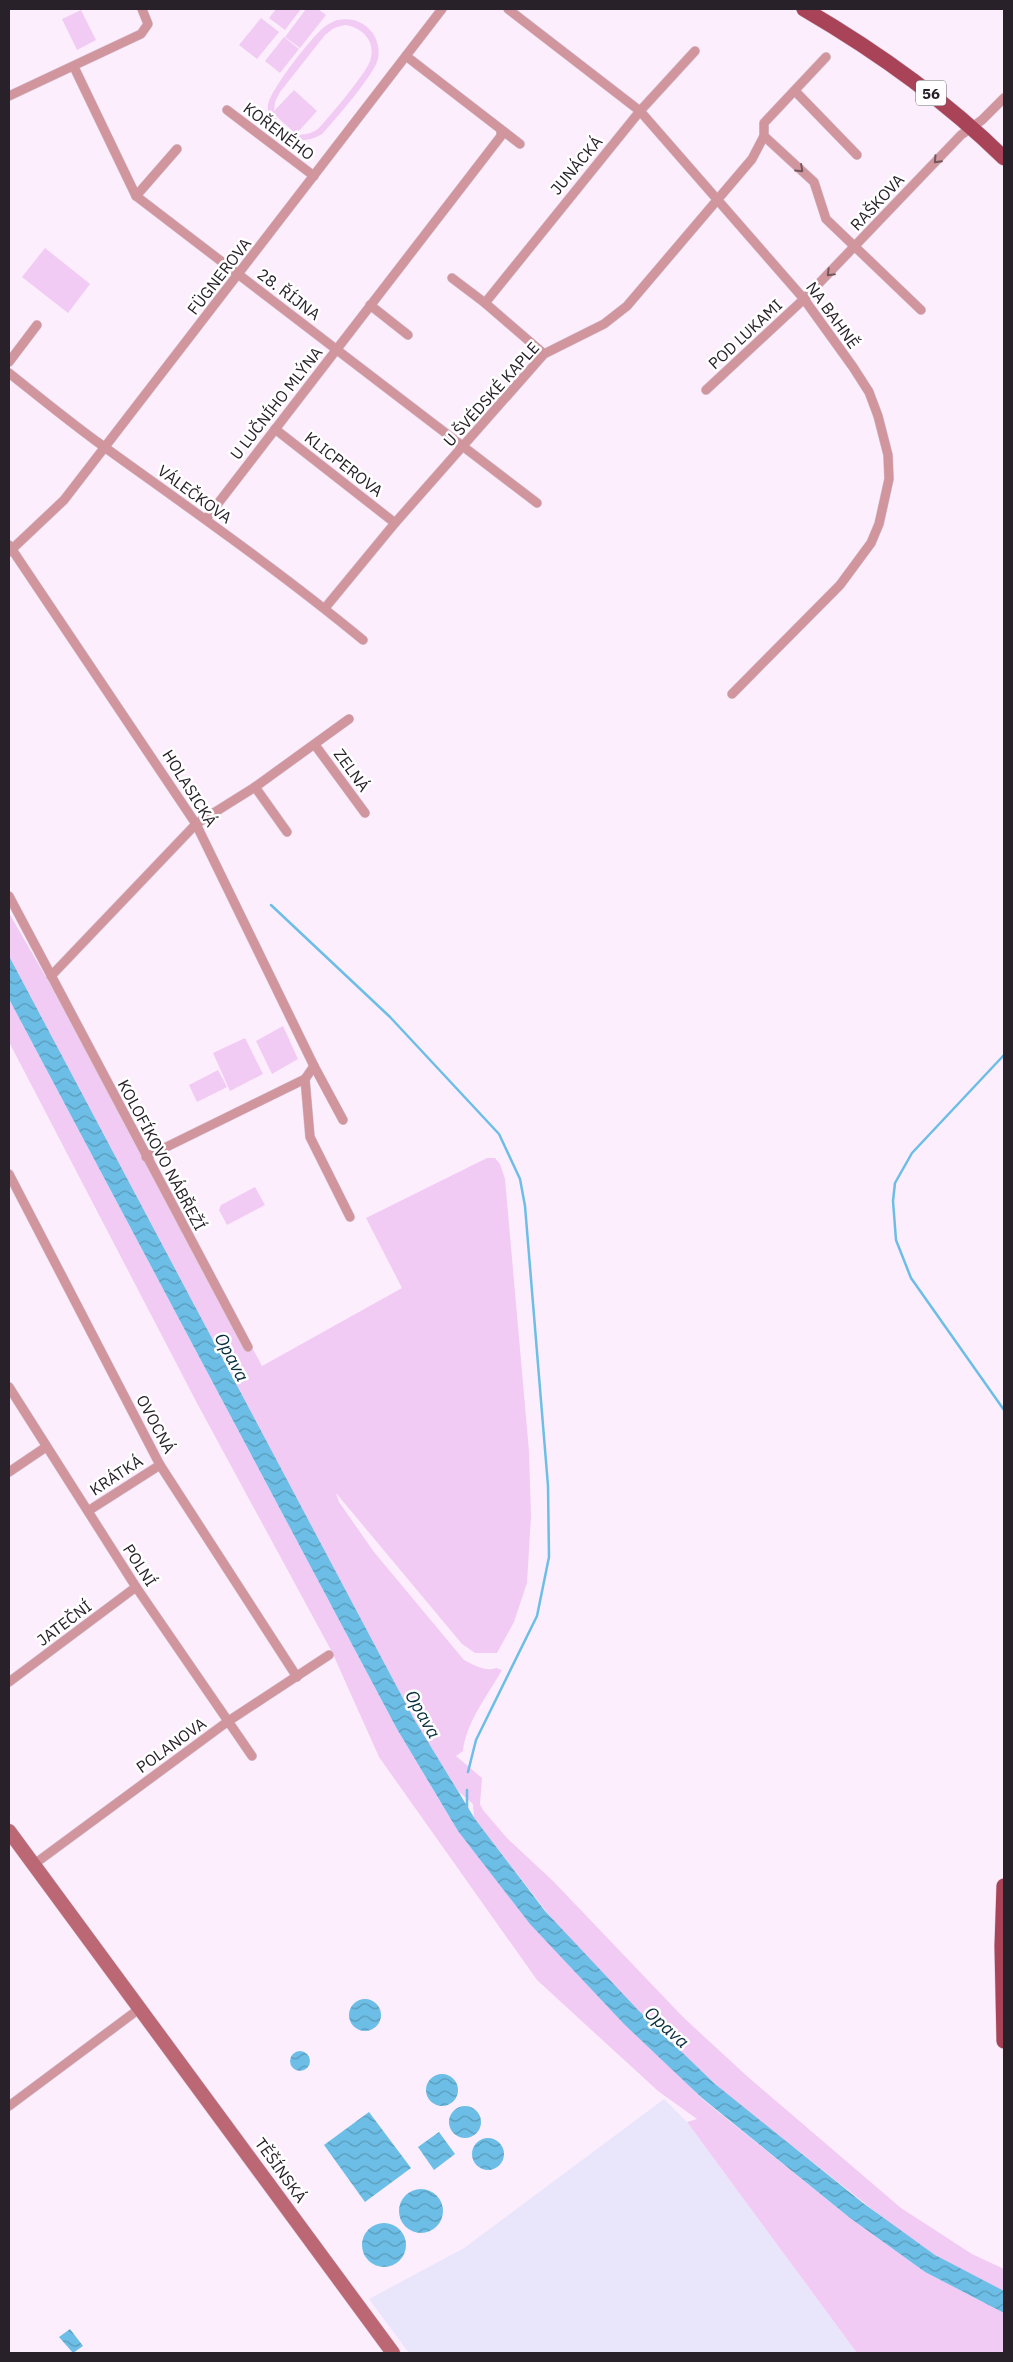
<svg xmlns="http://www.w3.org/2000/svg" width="1013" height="2362" font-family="'IBM Plex Sans',sans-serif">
  <defs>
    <pattern id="water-waves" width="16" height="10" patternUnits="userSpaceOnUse" patternTransform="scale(1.25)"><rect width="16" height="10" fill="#6cbee6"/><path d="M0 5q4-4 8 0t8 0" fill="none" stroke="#599aba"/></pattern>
  </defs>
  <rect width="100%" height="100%" fill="#fdeefe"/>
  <path fill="#e9e6fc" d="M664 2099 687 2122 857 2353H409L369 2299 464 2248Z"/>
  <g fill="#f1cbf3" fill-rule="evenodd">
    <path d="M276 9H301L285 30 269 18Z"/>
    <path d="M306 9H318L326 15 300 48 285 37Z"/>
    <path d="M81 10 96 40 77 50 62 19Z"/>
    <path d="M261 18 279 32 257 59 239 45Z"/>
    <path d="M337 20C350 18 361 20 370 30 377 37 380 49 378 59 374 75 334 121 322 134 299 149 265 136 268 106 269 91 311 38 324 27 328 24 332 22 337 20ZM345 25C362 27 377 42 370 61 365 75 329 117 318 129 302 140 280 135 275 115L296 134 317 111 294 90 274 111 275 102 280 92 325 35 334 28Z"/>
    <path d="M284 37 299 49 280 73 265 61Z"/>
    <path d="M45 248 90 284 68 313 22 277Z"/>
    <path d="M9 913 147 1152 262 1366 402 1288 366 1218 487 1158H495L500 1164 505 1179 529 1451 531 1516 527 1583 514 1622 497 1653H475L462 1644 336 1493 339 1502 374 1552 464 1660C474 1665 485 1672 496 1668L502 1670C488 1695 466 1722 463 1751L456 1756 482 1778 480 1804 483 1810 507 1838 553 1881 684 2018 748 2077 901 2208 972 2254 1004 2269V2293L945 2262 887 2221 724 2092 648 2022 559 1928 474 1818 473 1804 458 1791 414 1719 9 956Z"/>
    <path d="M9 999 397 1729 458 1831 701 2098 850 2218 925 2272 1004 2313V2353H857L687 2122 697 2119 658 2091 537 1980 379 1757 332 1652 198 1405 9 1042Z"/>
    <path d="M283 1026 298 1059 272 1074 256 1041Z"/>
    <path d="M245 1038 263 1074 230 1091 213 1053Z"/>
    <path d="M218 1070 227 1087 197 1102 189 1085Z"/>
    <path d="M255 1187 265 1205 227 1225 219 1210 221 1205Z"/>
  </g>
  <g fill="url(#water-waves)">
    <path d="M9 956 414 1719 475 1819 545 1911 638 2010 715 2084 863 2203 935 2255 1004 2291V2313L925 2272 850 2218 702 2098 624 2024 530 1924 458 1831 397 1729 9 999Z"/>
    <circle cx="365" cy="2015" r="16"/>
    <circle cx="300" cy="2061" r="10"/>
    <circle cx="442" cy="2090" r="16"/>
    <circle cx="465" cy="2122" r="16"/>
    <path d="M369 2112 411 2168 365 2202 324 2145Z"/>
    <path d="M439 2132 455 2154 434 2170 418 2147Z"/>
    <circle cx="488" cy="2154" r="16"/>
    <circle cx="421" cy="2211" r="22"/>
    <circle cx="384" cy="2245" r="22"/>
    <path d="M70 2329 83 2346 73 2353 59 2337Z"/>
  </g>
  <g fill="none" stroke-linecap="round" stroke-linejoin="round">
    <g stroke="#6cbee6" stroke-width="2.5">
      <path d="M271 905 390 1017 499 1134 520 1179 525 1206 548 1486 549 1557 537 1616 476 1740 468 1772"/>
      <path d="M1004 1055 912 1153 895 1183 893 1201 896 1240 911 1278 1004 1410"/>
      <path d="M467 1809V1790"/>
    </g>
    <g stroke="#d7c9d8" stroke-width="10">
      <g id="street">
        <path d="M508 9 640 111 804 299 853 367 869 392 878 416 888 455 889 479 879 524 871 543 840 585 732 694"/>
        <path d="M406 56 520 144"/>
        <path d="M74 67 136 196 537 503"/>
        <path d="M795 91 857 155"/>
        <path d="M9 96 141 34 148 24 142 9"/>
        <path d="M227 110 314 176"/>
        <path d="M764 136 814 182 826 219 921 310"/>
        <path d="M136 196 177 149"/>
        <path d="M452 278 485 303 544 354"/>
        <path d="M485 303 640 111 695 51"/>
        <path d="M370 305 408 335"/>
        <path d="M9 362 37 325"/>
        <path d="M9 373C38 396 66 419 96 441 186 506 277 569 363 640"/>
        <path d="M706 390 804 299 961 135 982 120 1004 98"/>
        <path d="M275 429 395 523"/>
        <path d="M206 519 501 136V132"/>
        <path d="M9 545 196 824 314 1066 343 1120"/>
        <path d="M9 552 64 500 442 9"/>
        <path d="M325 608 395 523 544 354 604 324 627 306 752 159 764 136V123L826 57"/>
        <path d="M315 745 365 813"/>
        <path d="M255 787 287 832"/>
        <path d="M9 896 248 1347"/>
        <path d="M51 976 196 824 255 787 349 719"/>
        <path d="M305 1079 310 1137 350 1217"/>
        <path d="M146 1157 305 1079 314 1066"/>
        <path d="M9 1174 160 1465 297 1677"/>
        <path d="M9 1387 136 1587 252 1756"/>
        <path d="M9 1472 46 1447"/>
        <path d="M88 1511 160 1465"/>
        <path d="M9 1682 136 1587"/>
        <path d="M33 1865 227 1722 329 1655"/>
        <path d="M9 2106 139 2009"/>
      </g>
    </g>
    <g stroke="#d7c9d8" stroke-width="15">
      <path id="secondary" d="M9 1831 393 2353"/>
    </g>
    <g stroke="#d7c9d8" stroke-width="16">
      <g id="primary">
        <path d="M804 9C876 51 944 99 1004 158"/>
        <path d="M1004 1886 1002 1946 1004 2041"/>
      </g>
    </g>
    <use href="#street" stroke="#d1969d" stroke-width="9"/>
    <use href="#secondary" stroke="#bb6774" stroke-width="14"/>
    <use href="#primary" stroke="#a94357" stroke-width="15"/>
  </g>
  <defs><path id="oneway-chevron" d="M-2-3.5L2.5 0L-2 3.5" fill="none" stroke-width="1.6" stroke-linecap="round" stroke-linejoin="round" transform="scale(1.25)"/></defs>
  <g stroke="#74565d">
    <use href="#oneway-chevron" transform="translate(937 160) rotate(133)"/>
    <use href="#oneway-chevron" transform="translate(800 169) rotate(43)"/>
    <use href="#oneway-chevron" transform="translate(830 273) rotate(135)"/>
  </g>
  <g text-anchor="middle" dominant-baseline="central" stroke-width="5" stroke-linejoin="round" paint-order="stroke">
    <rect fill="#fff" stroke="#686469" stroke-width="1" x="916" y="80.5" width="30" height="25" rx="4"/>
    <g font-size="15" font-weight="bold" fill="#282129">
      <text x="931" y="93">56</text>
    </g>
    <g font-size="16" fill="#282129" stroke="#fff">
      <text transform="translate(279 131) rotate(37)">KOŘENÉHO</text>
      <text transform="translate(576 165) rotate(-50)">JUNÁCKÁ</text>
      <text transform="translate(877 202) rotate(-47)">RAŠKOVA</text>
      <text transform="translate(219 276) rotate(-52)">FÜGNEROVA</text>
      <text transform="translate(289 294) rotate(37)">28. ŘÍJNA</text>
      <text transform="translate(833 315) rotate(54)">NA BAHNĚ</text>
      <text transform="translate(745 334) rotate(-43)">POD LUKAMI</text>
      <text transform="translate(491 394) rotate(-48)">U ŠVÉDSKÉ KAPLE</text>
      <text transform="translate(276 403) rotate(-52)">U LUČNÍHO MLÝNA</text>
      <text transform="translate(344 464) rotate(38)">KLICPEROVA</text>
      <text transform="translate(195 494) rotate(36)">VÁLEČKOVA</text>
      <text transform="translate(352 770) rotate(54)">ZELNÁ</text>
      <text transform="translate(190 788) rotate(58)">HOLASICKÁ</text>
      <text transform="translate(162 1155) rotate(62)">KOLOFÍKOVO NÁBŘEŽÍ</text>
      <text transform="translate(156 1424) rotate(62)">OVOCNÁ</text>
      <text transform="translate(116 1475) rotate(-33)">KRÁTKÁ</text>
      <text transform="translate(140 1565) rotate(57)">POLNÍ</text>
      <text transform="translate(64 1623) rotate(-37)">JATEČNÍ</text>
      <text transform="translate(171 1745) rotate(-36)">POLANOVA</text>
      <text transform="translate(281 2170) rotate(54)">TĚŠÍNSKÁ</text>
    </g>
    <g font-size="18" font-style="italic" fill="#062e3e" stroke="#fff">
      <text transform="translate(232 1357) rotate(62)">Opava</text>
      <text transform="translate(423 1714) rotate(60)">Opava</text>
      <text transform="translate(667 2027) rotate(42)">Opava</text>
    </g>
  </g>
  <rect width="1013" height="2362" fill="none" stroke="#282129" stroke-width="20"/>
</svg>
